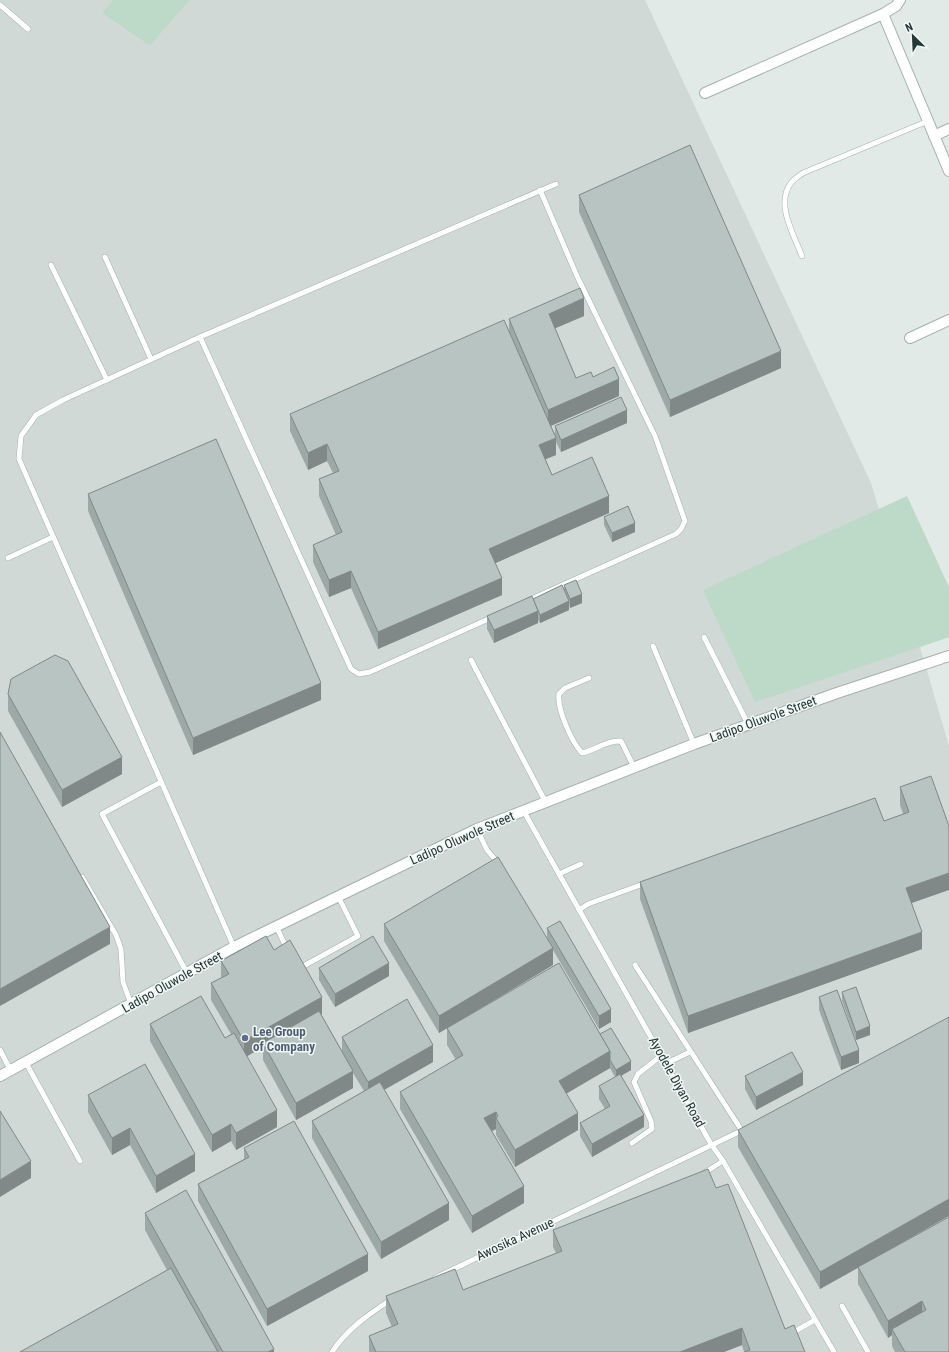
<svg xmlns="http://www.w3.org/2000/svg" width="949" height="1352" font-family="'Roboto Condensed',sans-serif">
  <rect width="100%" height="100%" fill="#e1eae7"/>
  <path fill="#d0d9d6" d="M0 0H113L102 13 150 46 190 0H645L871 483 885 529 949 587V637L920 647 949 746V1352H0Z"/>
  <g fill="#bdd9c8">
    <path d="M113 0H190L150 46 102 13Z"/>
    <path d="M907 496 949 587V637L755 702 703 590Z"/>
  </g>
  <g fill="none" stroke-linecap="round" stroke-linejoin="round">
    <g stroke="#a5b1ae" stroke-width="6">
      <g id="service">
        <path d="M0 5 28 29"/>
        <path d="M802 256C794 235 775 204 791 183 794 179 799 176 803 173L928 121"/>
        <path d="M105 257 151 359"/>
        <path d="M51 265 107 380"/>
        <path d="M200 337 351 669 359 674 370 672 493 617"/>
        <path d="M8 558 53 537"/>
        <path d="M527 601 676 534 681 529 685 521 655 436 577 276 540 190"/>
        <path d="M704 637 748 724"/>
        <path d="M653 646 694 744"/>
        <path d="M471 660 545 801"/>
        <path d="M589 678 565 688 559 694C557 709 571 741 582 753 596 750 607 740 621 741L634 767"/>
        <path d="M161 782 102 814 187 973"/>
        <path d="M523 810 711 1144 723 1161 834 1352"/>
        <path d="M477 829 487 850 498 863"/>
        <path d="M559 874 581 864"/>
        <path d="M82 877 116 935 121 949 123 982 131 1004"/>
        <path d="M579 910 588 904 646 883"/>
        <path d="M276 926 287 949"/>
        <path d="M234 947 19 459 21 436 36 415 63 400 200 337 556 184"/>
        <path d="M635 965 742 1131"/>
        <path d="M300 968 358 936 338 896"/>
        <path d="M0 1050 11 1071"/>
        <path d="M26 1063 80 1161"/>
        <path d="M667 1063 690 1052"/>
        <path d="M632 1143 652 1129 651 1121 634 1082 638 1074 662 1055"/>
        <path d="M704 1173 723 1161"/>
        <path d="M435 1278 743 1130"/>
        <path d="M842 1306 868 1352"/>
        <path d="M792 1333 815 1320"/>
        <path d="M332 1352C347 1329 369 1314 392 1299"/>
      </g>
    </g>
    <g stroke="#a5b1ae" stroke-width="12">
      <g id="minor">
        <path d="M883 14 949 171"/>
        <path d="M705 93 883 14 896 6 900 0"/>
        <path d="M934 136 949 129"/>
        <path d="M910 338 949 320"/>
        <path d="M0 1076 234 947 477 829 694 744 837 693 949 656"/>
      </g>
    </g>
    <use href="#service" stroke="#fff" stroke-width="5"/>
    <use href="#minor" stroke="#fff" stroke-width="10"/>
  </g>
  <g fill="#9da9a6">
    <path d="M579 195 781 368 670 417 579 212Z"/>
    <path d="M584 316 555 328 576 378 593 377 619 396 551 426 555 434V426L627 423 561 452 556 442V455L545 459 552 475 609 513 495 563 502 595 378 649 351 588 329 597 313 562V545L336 535 319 496V479L333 473 327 461 308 470 290 431V414L509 331V319Z"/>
    <path d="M88 494 321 700 193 755 88 511Z"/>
    <path d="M604 517 635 532 612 542 604 525Z"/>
    <path d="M564 585 582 603 570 608 569 604V610L540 623 538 620V623L494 643 487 629V616L533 599 564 591Z"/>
    <path d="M8 694 122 774 62 807 8 711Z"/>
    <path d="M931 776 912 903 922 949 688 1033 640 899V882L884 821 903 814 900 805V787Z"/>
    <path d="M384 924 547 939V928L611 1022 599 1029 553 950V965L452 1025 600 1034 631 1070 621 1075 644 1127 592 1157 580 1136V1123L605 1109 599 1099V1086L615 1077 610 1068 566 1093 578 1130 515 1167 496 1135V1129L492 1131 524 1203 472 1233 400 1109V1092L456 1060 447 1045V1028L439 1033 384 941Z"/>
    <path d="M274 950 322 1014H321L342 1051V1037L433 1062 384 1090 449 1220 381 1259 312 1138V1121L364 1091 353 1073V1088L296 1120 263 1060V1047L247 1056 277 1127 236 1150 231 1141 212 1152 150 1041V1024L225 1038 231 1034 211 1000V983L221 978V961Z"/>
    <path d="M319 968 389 976 335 1007 319 980Z"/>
    <path d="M842 992 870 1035 856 1040 842 1001Z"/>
    <path d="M819 997 859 1063 841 1070 819 1010Z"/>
    <path d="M745 1076 803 1085 756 1110 745 1089Z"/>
    <path d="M88 1095 195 1171 156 1193 130 1145 112 1155 88 1112Z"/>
    <path d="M738 1130 899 1245 949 1352H895L892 1346V1335L888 1338 858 1284V1268L820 1289 738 1147Z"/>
    <path d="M244 1148 368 1271 267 1326 198 1201V1184L244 1159Z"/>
    <path d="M716 1188 785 1329 805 1352H744L742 1345 724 1352H369V1336L392 1327 386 1313V1296L463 1290 556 1253 553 1247V1230Z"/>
    <path d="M145 1213 274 1352H20L167 1270 145 1230Z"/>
  </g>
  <g fill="#808987">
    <path d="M584 298V316L549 331V314Z"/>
    <path d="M781 351V368L670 417V400Z"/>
    <path d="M619 379V396L548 427V410Z"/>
    <path d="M627 410V423L561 452V440Z"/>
    <path d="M556 438V455L539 462V445Z"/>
    <path d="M327 444V461L308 470V453Z"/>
    <path d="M609 496V513L489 566V549Z"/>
    <path d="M635 523V532L612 542V533Z"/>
    <path d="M351 571V588L329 597V580Z"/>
    <path d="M502 578V595L378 649V632Z"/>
    <path d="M582 594V603L570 608V599Z"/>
    <path d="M569 601V610L540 623V615Z"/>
    <path d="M538 611V623L494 643V630Z"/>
    <path d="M321 683V700L193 755V738Z"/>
    <path d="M122 757V774L62 807V790Z"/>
    <path d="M949 873V890L906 905V888Z"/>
    <path d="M110 927V944L0 1006V989Z"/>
    <path d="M922 932V949L688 1033V1016Z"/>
    <path d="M553 948V965L439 1033V1016Z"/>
    <path d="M389 963V976L335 1007V994Z"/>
    <path d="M322 997V1014L265 1046 263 1043V1047L244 1058V1041Z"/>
    <path d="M611 1009V1022L599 1029V1016Z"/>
    <path d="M870 1026V1035L856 1040V1032Z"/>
    <path d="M433 1045V1062L368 1099V1082Z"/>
    <path d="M859 1050V1063L841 1070V1057Z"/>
    <path d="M610 1051V1068L559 1098V1081Z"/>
    <path d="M631 1061V1070L616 1079V1070Z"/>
    <path d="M353 1071V1088L296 1120V1103Z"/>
    <path d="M803 1072V1085L756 1110V1097Z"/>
    <path d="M277 1110V1127L236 1150V1133Z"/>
    <path d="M496 1112V1129L484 1135V1118Z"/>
    <path d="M578 1113V1130L515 1167V1150Z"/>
    <path d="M644 1115V1127L592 1157V1144Z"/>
    <path d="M231 1124V1141L212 1152V1135Z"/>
    <path d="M130 1128V1145L112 1155V1138Z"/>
    <path d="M195 1154V1171L156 1193V1176Z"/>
    <path d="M31 1161V1178L0 1197V1180Z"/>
    <path d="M524 1186V1203L472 1233V1216Z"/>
    <path d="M949 1199V1216L820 1289V1272Z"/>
    <path d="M449 1203V1220L381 1259V1242Z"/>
    <path d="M368 1254V1271L267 1326V1309Z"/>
    <path d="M922 1301V1318L892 1329V1335L888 1338V1321Z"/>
    <path d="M742 1328V1345L724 1352H680Z"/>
    <path d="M274 1349V1352H268Z"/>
  </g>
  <g fill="#b7c4c1" stroke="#808987">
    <path d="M690 145 781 351 670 400 579 195Z"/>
    <path d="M580 288 584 298 549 314 576 378 591 372 593 377 614 367 619 379 548 410 509 319Z"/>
    <path d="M504 320 556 438 539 445 552 475 592 457 609 496 489 549 502 578 378 632 351 571 329 580 313 545 342 532 319 479 339 471 327 444 308 453 290 414Z"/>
    <path d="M621 397 627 410 561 440 555 426Z"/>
    <path d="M216 439 321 683 193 738 88 494Z"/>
    <path d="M628 506 635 523 612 533 604 517Z"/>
    <path d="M576 580 582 594 570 599 564 585Z"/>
    <path d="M562 585 569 601 540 615 533 599Z"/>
    <path d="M532 596 538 611 494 630 487 616Z"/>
    <path d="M55 655 68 661 122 757 62 790 8 694 11 679Z"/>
    <path d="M0 732 110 927 0 989Z"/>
    <path d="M931 776 949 826V873L906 888 922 932 688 1016 640 882 875 798 884 821 909 812 900 787Z"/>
    <path d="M498 857 553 948 439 1016 384 924Z"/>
    <path d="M560 921 611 1009 599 1016 547 928Z"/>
    <path d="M266 936 274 950 290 940 322 997 244 1041 211 983 229 974 221 961Z"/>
    <path d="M373 936 389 963 335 994 319 968Z"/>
    <path d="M559 963 610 1051 559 1081 578 1113 515 1150 496 1118 498 1116 496 1112 484 1118 524 1186 472 1216 400 1092 463 1055 447 1028Z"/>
    <path d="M856 987 870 1026 856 1032 842 992Z"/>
    <path d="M837 990 859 1050 841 1057 819 997Z"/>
    <path d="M201 996 225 1038 234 1033 277 1110 236 1133 231 1124 212 1135 150 1024Z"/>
    <path d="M407 999 433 1045 368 1082 342 1037Z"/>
    <path d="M319 1011 353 1071 296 1103 263 1043Z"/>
    <path d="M949 1017V1199L820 1272 738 1130Z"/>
    <path d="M611 1028 631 1061 616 1070 610 1060V1051L600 1034Z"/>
    <path d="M792 1052 803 1072 756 1097 745 1076Z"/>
    <path d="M145 1064 195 1154 156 1176 130 1128 112 1138 88 1095Z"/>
    <path d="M620 1074 644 1115 592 1144 580 1123 610 1106 599 1086Z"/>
    <path d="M380 1082 449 1203 381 1242 312 1121Z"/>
    <path d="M0 1111 31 1161 0 1180Z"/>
    <path d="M294 1121 368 1254 267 1309 198 1184 249 1157 244 1148Z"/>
    <path d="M708 1169 716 1188 728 1184 785 1329 794 1325 805 1352H744L750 1350 742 1328 680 1352H376L369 1336 398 1324 386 1296 455 1269 463 1290 562 1251 553 1230Z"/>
    <path d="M186 1190 274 1349 268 1352H223L145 1213Z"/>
    <path d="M949 1217V1352H905L892 1329 926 1310 922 1301 888 1321 858 1267Z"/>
    <path d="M171 1268 218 1352H20Z"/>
  </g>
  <circle fill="#5c6f8a" stroke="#f1f7f5" stroke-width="1.5" cx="245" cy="1038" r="4"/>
  <g text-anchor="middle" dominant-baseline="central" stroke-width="3" stroke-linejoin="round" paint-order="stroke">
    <g font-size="13" fill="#243836" stroke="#f1f7f5">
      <text transform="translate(763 719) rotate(-20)">Ladipo Oluwole Street</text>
      <text transform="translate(462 838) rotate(-24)">Ladipo Oluwole Street</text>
      <text transform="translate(172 982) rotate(-29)">Ladipo Oluwole Street</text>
      <text transform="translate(677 1082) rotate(61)">Ayodele Diyan Road</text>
      <text transform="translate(515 1239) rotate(-25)">Awosika Avenue</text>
    </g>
    <g font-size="13" font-weight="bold" fill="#4e5e75" stroke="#f1f7f5" text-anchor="start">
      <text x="253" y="1031">Lee Group<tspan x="253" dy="15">of Company</tspan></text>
    </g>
  </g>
  <g transform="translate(913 36) rotate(336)" stroke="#f1f7f5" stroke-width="3" paint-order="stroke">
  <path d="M0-3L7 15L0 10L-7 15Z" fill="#243836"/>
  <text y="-6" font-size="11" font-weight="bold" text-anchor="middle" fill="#243836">N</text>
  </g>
</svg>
